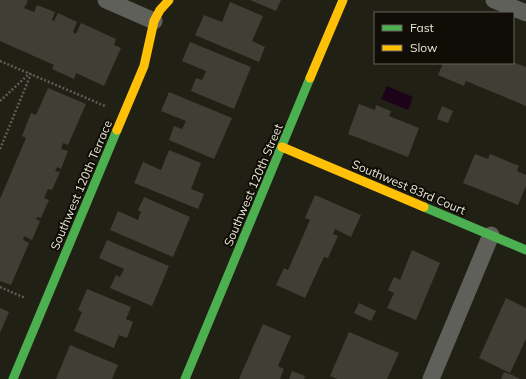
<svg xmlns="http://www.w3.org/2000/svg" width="526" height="379" font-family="Mulish,sans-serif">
  <rect width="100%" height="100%" fill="#212014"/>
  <path fill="#1c0319" d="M387 86 413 97 408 110 381 99Z"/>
  <g fill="#403f35">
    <path d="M0 0H26L28 1 24 8 34 12 37 5 55 12 52 20 54 21 58 13 77 22 73 32 76 34 81 23 116 39 114 45 121 48 104 86 76 73 74 79 52 69 54 65 0 41Z"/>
    <path d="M250 0H281L276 11Z"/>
    <path d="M230 2 263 16 252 41 265 47 259 62 195 35 204 15 222 22Z"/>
    <path d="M190 42 251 67 234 109 191 91 196 78 202 80 206 71 182 61Z"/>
    <path d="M513 62 526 67V106L466 81 464 86 438 75 443 63H513Z"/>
    <path d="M48 88 86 104 68 145 63 143 61 149 68 151 61 169 57 167 55 171 60 172 52 190 48 189 44 198 49 200 41 218 37 217 36 219 40 221 32 240 24 236 23 240 29 243 11 285 0 281V199L26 138 22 136 31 113 36 115Z"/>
    <path d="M169 92 232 118 214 159 169 140 174 126 182 129 186 121 161 111Z"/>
    <path d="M359 104 375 110 376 105 391 111 389 116 419 128 408 157 348 134Z"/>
    <path d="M442 106 453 111 448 123 437 119Z"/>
    <path d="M169 150 201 163 191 189 204 194 198 209 134 183 143 162 161 170Z"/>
    <path d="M475 154 488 159 490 154 519 166 517 171 526 175V186L518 205 463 183Z"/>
    <path d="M315 195 361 215 351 237 335 229 333 234 338 236 328 258 324 257 305 298 276 285 284 268 288 270 310 220 305 218Z"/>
    <path d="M144 197 190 217 173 257 110 230 118 211 138 220 141 212 138 210Z"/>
    <path d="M107 240 169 266 152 306 110 288 116 275 120 277 124 269 99 258Z"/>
    <path d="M412 250 440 263 416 320 387 308 394 293 388 290 394 277 400 280Z"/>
    <path d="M87 289 131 307 126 319 133 322 127 338 119 335 114 348 74 331 82 312 78 310Z"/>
    <path d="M506 298 526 308V339L510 373 479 358Z"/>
    <path d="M359 303 376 311 371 321 354 313Z"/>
    <path d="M0 308 9 312 0 333Z"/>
    <path d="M263 324 291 336 278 366 284 369 280 379H239Z"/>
    <path d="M349 332 399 353 387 379H337L330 376Z"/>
    <path d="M70 345 118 365 112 379H56Z"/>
    <path d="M292 371 305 376 304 379H289Z"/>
    <path d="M504 372 512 375 520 379H501Z"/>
  </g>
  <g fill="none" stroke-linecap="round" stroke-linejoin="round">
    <g stroke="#5d5c56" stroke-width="2.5" stroke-dasharray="2 2" stroke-linecap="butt">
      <path d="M0 61 105 106"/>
      <path d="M0 101 30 73"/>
      <path d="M0 149 31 74"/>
      <path d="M0 287 25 298"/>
    </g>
    <g stroke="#60605b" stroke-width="17">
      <path d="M106 0 154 21"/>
      <path d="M494 0 526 13"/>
      <path d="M431 379 491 235"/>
    </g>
    <g stroke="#4caf50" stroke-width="9">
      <path d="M424 207 526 250"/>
      <path d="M13 379 117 130"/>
      <path d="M185 379 310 78"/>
    </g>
    <g stroke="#ffc107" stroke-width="9">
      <path d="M310 78 343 0"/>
      <path d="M117 130 144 66 154 21 160 10 169 0"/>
      <path d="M282 147 424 207"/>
    </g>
  </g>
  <g text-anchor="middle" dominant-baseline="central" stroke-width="4" stroke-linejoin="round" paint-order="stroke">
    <g font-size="12" fill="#e9e7da" stroke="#0f0d05">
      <text transform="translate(81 185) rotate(-67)">Southwest 120th Terrace</text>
      <text transform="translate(253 185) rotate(-67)">Southwest 120th Street</text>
      <text transform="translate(409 187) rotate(23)">Southwest 83rd Court</text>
    </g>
  </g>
  <rect x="374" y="12" width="140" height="52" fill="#0f0d05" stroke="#66645a"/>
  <rect x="382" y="25" width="20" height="6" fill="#4caf50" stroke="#66645a"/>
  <text x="410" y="32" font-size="12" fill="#e9e7da">Fast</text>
  <rect x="382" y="45" width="20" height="6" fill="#ffc107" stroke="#66645a"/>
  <text x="410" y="52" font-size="12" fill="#e9e7da">Slow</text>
</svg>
